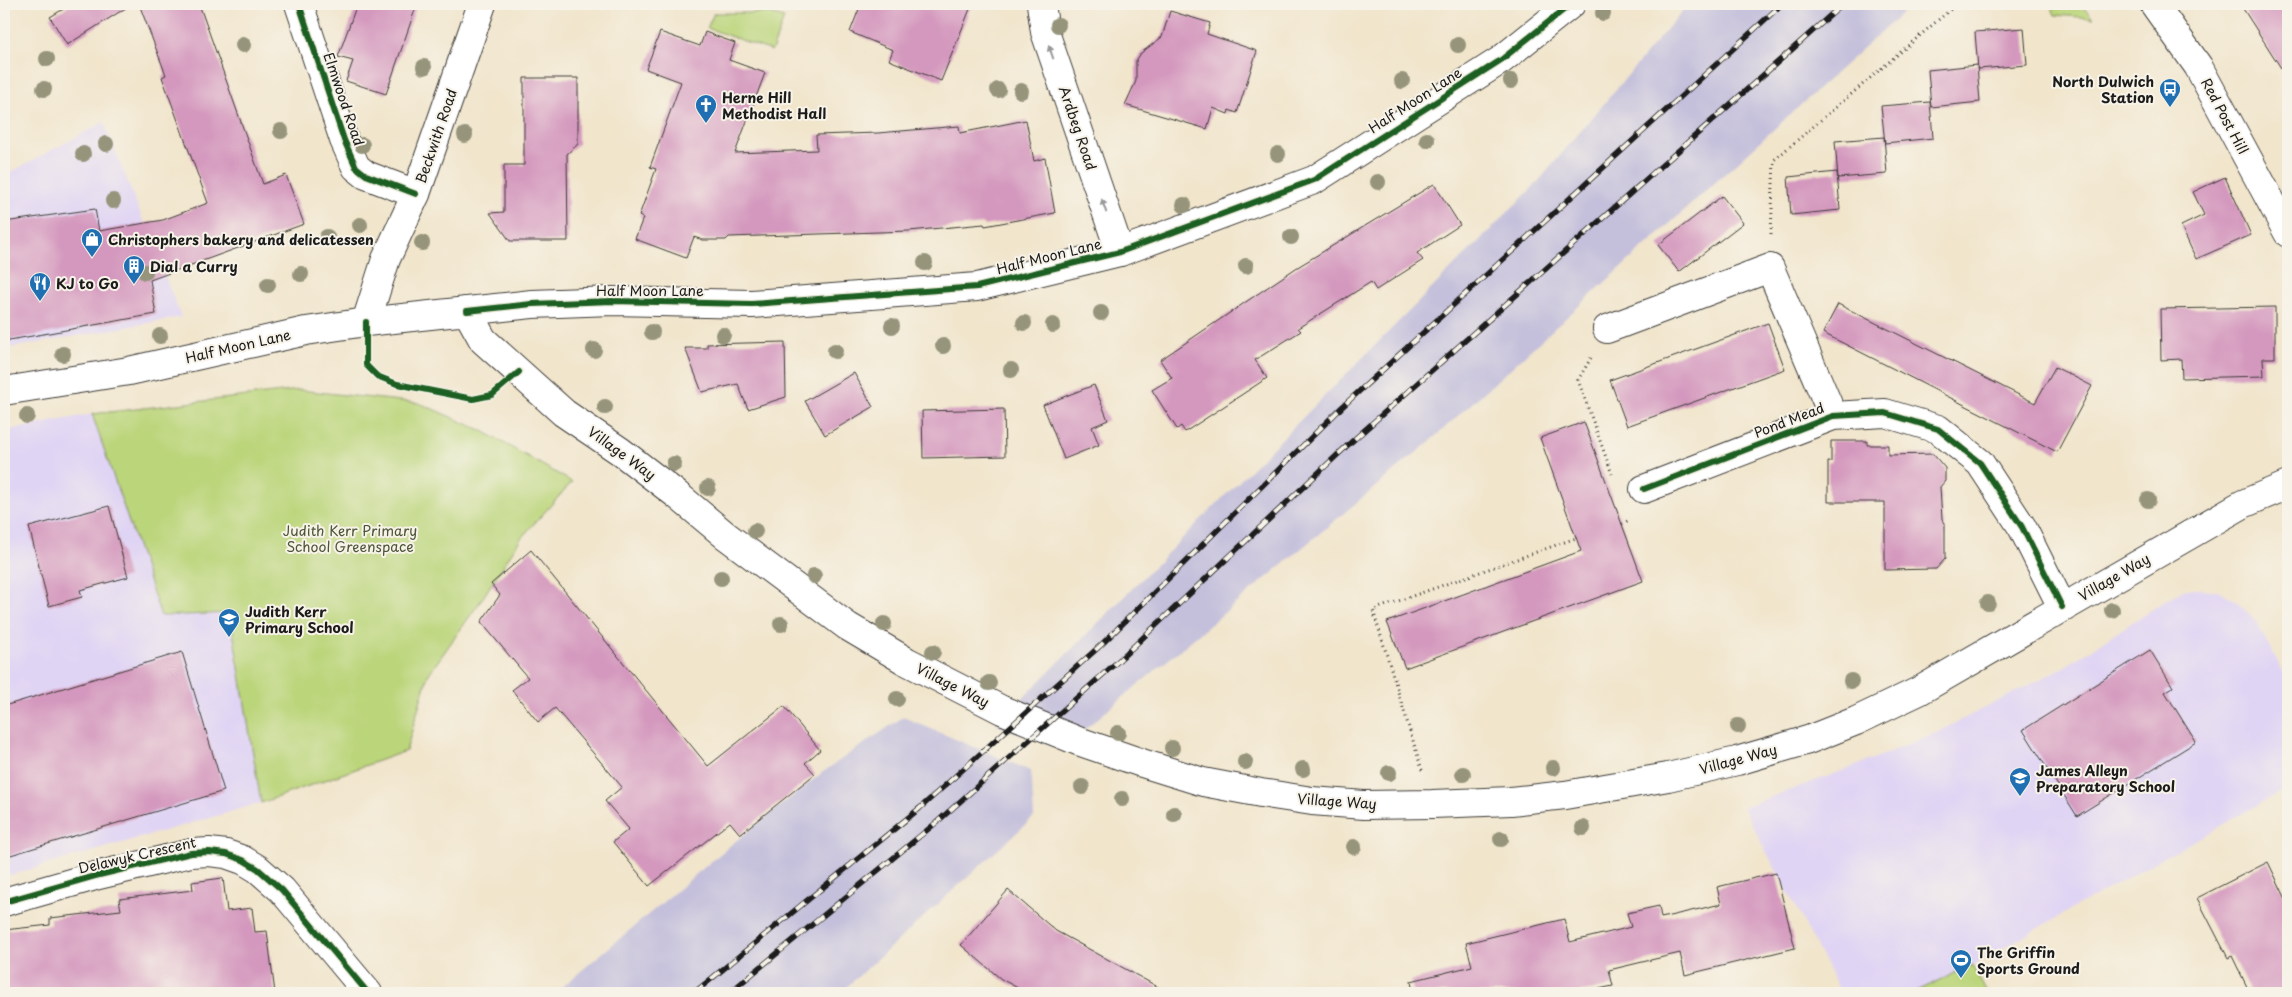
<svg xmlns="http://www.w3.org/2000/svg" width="2292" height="997" font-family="'Playpen Sans',sans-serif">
  <rect width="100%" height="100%" fill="#f7f3e8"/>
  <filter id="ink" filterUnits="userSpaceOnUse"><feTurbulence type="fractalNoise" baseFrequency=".02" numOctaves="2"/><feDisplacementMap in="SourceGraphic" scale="10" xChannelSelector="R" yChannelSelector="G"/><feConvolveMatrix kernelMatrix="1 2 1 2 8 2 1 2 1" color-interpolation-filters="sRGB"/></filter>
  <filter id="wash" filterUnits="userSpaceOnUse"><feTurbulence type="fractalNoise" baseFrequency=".0096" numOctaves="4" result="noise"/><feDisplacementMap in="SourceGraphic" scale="20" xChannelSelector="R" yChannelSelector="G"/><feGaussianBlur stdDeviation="1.12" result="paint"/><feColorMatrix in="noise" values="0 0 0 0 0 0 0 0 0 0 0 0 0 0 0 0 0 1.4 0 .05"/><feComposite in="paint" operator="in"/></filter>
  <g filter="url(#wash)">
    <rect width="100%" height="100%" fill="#f1e5cc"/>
    <g fill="#e0d4f4">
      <path d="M104 122 181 317 4 349V176Z"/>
      <path d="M299 390 419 403 481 430 572 482 521 538 480 602 428 675 406 751 261 803 4 877V431L92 414Z"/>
      <path d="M2193 588 2220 591 2236 601 2255 620 2288 681V788L1972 965 1913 993H1841L1743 807 1856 766 1938 732 2064 667 2182 590Z"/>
    </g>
    <g fill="#c4c0db">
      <path d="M1688 4H1912L1428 443 1061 749 996 725 1537 183Z"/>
      <path d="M903 717 1031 771 1034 817 840 993H555L732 844 823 772Z"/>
    </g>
    <g fill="#bbd57a" stroke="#6c784b">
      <path d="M2050 4H2080L2093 18 2055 15Z"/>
      <path d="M714 13H767L784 18 772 51 707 28Z"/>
      <path d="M299 390 419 403 481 430 572 482 521 538 480 602 428 675 406 751 261 803 230 613 161 616 92 414Z"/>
      <path d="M1972 965 1987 993H1913Z"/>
    </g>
    <g id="blocks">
      <g fill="#d498be">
        <path d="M72 4H132L67 45 50 17Z"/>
        <path d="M139 4H199L263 184 286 175 304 224 150 280 156 314 4 341V222L95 209 99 231 163 220 208 203 162 77 166 75Z"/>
        <path d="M357 4H417L386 94 346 81 353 61 338 57Z"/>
        <path d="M861 4H972L941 81 889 60 893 50 850 32Z"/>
        <path d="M2240 4H2288V79Z"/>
        <path d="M1170 11 1210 23 1207 34 1257 51 1237 113 1229 110 1228 114 1213 108 1207 129 1125 105 1136 81V61L1141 53 1162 37Z"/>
        <path d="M2024 28 2027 65 1978 69 1975 32Z"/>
        <path d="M660 32 700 46 705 32 735 43 729 60 765 73 735 153 817 150 816 135 878 133 959 126 960 133 1026 120 1034 161 1045 158 1055 213 985 226 984 224 909 231 729 237 726 240H703L694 237 686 258 635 239 643 218 639 216 656 169 650 167 681 82 646 69Z"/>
        <path d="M1977 65 1980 102 1931 107 1928 70Z"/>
        <path d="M524 78H578V144L567 154 568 241H510L490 213 504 212V165H524Z"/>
        <path d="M1930 102 1933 138 1885 143 1881 106Z"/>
        <path d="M1884 137 1887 174 1838 178 1835 141Z"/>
        <path d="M1837 172 1840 210 1791 215 1788 177Z"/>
        <path d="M2225 177 2251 235 2196 259 2181 226 2204 215 2193 192Z"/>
        <path d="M1434 184 1460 225 1417 253 1423 260 1376 290 1371 282 1298 328 1301 331 1255 360 1267 378 1185 432 1181 426 1177 429 1152 390 1172 378 1160 360 1296 268Z"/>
        <path d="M1722 196 1743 223 1679 272 1658 245Z"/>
        <path d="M1838 304 2035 403 2055 367 2092 386 2057 452 1823 333Z"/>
        <path d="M2275 307V358H2263L2264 376 2182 378 2181 359 2161 360 2160 309Z"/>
        <path d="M1768 323 1785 369 1627 426 1610 380Z"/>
        <path d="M785 342 786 397 748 409 738 384 702 392 685 348H707V344Z"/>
        <path d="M854 373 873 407 825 435 805 401Z"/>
        <path d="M1094 385 1108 420 1092 427 1099 445 1064 459 1043 405Z"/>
        <path d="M1004 409 1005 456 923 458 922 411Z"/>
        <path d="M1584 422 1643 581 1405 668 1387 622 1581 551 1540 438Z"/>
        <path d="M1831 441H1867V445H1888V455L1933 454 1945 468V481L1940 487 1942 519 1945 523V559L1936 569 1885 570V502H1828V462H1831Z"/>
        <path d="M109 506 128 577 80 590 82 597 49 606 29 527Z"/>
        <path d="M531 550 708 766 784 706 820 750 805 763 815 774 740 834 730 822 649 886 613 842 629 829 605 801 622 787 555 708 538 722 512 690 528 678 481 622 500 595 491 584Z"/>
        <path d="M2150 650 2173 687 2165 692 2196 742 2077 816 2023 730Z"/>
        <path d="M182 652 224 791 4 857V706Z"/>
        <path d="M2268 862 2288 903V993H2250L2232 956 2228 958 2197 898Z"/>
        <path d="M1776 873 1795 948 1685 975 1680 953 1609 970 1613 986 1579 993H1413L1411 981 1472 966 1466 943 1564 919 1570 942 1631 927 1627 913 1659 906 1661 918 1721 904 1717 887Z"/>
        <path d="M223 878 227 911 252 908 255 932 267 931 275 993H4V930L50 925V918L121 910 119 899 193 890 192 882Z"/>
        <path d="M1008 890 1056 931 1169 993H1027L1001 979 961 945Z"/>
      </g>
    </g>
  </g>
  <g filter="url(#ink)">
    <use href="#blocks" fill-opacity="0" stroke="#3c3a36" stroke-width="1"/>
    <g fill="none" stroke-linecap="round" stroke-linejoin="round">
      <g stroke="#3c3a36" stroke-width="30">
        <g id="minor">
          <path d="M299 4 344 140 356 167 366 175 416 194"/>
          <path d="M1041 4 1045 32 1120 252"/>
          <path d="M366 322 386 259 416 194 482 4"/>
          <path d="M1607 329 1770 268 1833 416"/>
          <path d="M1644 489 1833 416 1885 413 1938 429 1980 463 2022 527 2062 607"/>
          <path d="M4 902 95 876 191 853 209 852 226 854 243 860 258 869 282 890 368 993"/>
        </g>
      </g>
      <g stroke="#3c3a36" stroke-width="30">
        <g id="tertiary">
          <path d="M2154 4 2198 66 2288 233"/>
          <path d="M467 311 532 304 612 301 752 304 977 287 1120 252 1314 180 1501 60 1571 4"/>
        </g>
      </g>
      <g stroke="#3c3a36" stroke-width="30">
        <path id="primary" d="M4 391 129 371 306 331 366 322 467 311 483 340 564 413 620 451 676 494 725 535 847 626 906 661 1002 710 1078 741 1142 763 1203 782 1261 793 1312 801 1364 805 1432 804 1511 801 1565 795 1668 777 1737 761 1808 740 1856 721 1919 691 2243 504 2288 485"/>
      </g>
      <g stroke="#3c3a36" stroke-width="3" stroke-dasharray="1 4" stroke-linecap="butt">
        <path d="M1771 234 1774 160 1957 4"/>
        <path d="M1591 358 1578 380 1612 474"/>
        <path d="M1622 524 1629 520"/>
        <path d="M1422 770 1373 610 1576 538"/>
      </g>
      <use href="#minor" stroke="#fff" stroke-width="28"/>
      <use href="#tertiary" stroke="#fff" stroke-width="28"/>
      <use href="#primary" stroke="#fff" stroke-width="28"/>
      <g stroke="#1c1c1c" stroke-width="5.5">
        <g id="rail">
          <path d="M694 993 920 808 1101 645 1342 407 1782 4"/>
          <path d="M729 993 937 822 1117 662 1349 444 1843 4"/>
        </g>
      </g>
      <use href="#rail" stroke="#f7f3e8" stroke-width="4" stroke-dasharray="11" stroke-linecap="butt"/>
      <g stroke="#f7f3e8" stroke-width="9">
        <g id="cycleway">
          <path d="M299 4 344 140 356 167 366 175 416 194"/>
          <path d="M467 311 532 304 612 301 752 304 977 287 1120 252 1314 180 1501 60 1571 4"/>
          <path d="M366 322V365L377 376 397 384 473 399 492 395 519 372"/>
          <path d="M1644 489 1833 416 1885 413 1938 429 1980 463 2022 527 2062 607"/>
          <path d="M4 902 95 876 191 853 209 852 226 854 243 860 258 869 282 890 368 993"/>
        </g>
      </g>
      <use href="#cycleway" stroke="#1b5e20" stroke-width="6"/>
    </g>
    <g fill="#96957b">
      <circle cx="1603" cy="13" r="8"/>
      <circle cx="1058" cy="25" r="8"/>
      <circle cx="243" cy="45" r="8"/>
      <circle cx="1458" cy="45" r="8"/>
      <circle cx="47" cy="59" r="8"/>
      <circle cx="424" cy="67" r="8"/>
      <circle cx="1402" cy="81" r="8"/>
      <circle cx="1511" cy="81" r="8"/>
      <circle cx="44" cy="89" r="8"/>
      <circle cx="998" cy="90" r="8"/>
      <circle cx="1021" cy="91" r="8"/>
      <circle cx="281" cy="131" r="8"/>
      <circle cx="465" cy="135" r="8"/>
      <circle cx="1427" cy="140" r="8"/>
      <circle cx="106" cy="144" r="8"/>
      <circle cx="362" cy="145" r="8"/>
      <circle cx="83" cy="154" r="8"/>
      <circle cx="1278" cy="154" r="8"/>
      <circle cx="1378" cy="182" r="8"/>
      <circle cx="113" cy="201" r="8"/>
      <circle cx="1184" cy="205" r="8"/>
      <circle cx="360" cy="225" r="8"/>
      <circle cx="327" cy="237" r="8"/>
      <circle cx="1291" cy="237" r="8"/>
      <circle cx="422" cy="243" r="8"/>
      <circle cx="925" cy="263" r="8"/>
      <circle cx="1246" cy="266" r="8"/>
      <circle cx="145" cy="272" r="8"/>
      <circle cx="301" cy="274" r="8"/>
      <circle cx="268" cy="285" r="8"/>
      <circle cx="1101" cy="313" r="8"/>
      <circle cx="1024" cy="323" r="8"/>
      <circle cx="1053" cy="325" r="8"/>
      <circle cx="892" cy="326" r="8"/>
      <circle cx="652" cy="332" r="8"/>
      <circle cx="723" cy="335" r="8"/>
      <circle cx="160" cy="336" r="8"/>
      <circle cx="943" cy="346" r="8"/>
      <circle cx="594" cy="350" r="8"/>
      <circle cx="835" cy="351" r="8"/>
      <circle cx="63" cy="354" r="8"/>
      <circle cx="1011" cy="370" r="8"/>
      <circle cx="605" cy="407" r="8"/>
      <circle cx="27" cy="416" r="8"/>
      <circle cx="674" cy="464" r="8"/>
      <circle cx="708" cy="488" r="8"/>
      <circle cx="2148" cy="500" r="8"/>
      <circle cx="755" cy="531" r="8"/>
      <circle cx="814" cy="576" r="8"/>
      <circle cx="721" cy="578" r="8"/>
      <circle cx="1988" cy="603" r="8"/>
      <circle cx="2112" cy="610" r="8"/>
      <circle cx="781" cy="624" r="8"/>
      <circle cx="884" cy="624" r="8"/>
      <circle cx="933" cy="652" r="8"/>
      <circle cx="1851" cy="681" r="8"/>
      <circle cx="989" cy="683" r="8"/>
      <circle cx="897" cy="699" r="8"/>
      <circle cx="1738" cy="726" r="8"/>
      <circle cx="1118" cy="733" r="8"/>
      <circle cx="1172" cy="748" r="8"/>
      <circle cx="1245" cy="762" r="8"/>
      <circle cx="1553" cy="768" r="8"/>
      <circle cx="1303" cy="769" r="8"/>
      <circle cx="1389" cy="773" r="8"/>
      <circle cx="1463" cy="774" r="8"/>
      <circle cx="1082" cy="787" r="8"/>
      <circle cx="1122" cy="799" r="8"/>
      <circle cx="1174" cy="814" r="8"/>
      <circle cx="1583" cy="828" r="8"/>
      <circle cx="1501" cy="839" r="8"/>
      <circle cx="1354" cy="847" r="8"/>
    </g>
    <defs><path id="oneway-solid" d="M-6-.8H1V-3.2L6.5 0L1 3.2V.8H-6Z" transform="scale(1.25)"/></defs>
    <g fill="#999">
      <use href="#oneway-solid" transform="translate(1051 52) rotate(-109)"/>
      <use href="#oneway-solid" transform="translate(1104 206) rotate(-109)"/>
    </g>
  </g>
  <defs>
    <g id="bus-pin" transform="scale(1.125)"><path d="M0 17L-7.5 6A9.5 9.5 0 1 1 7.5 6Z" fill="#1f6fb2" stroke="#f7f3e8"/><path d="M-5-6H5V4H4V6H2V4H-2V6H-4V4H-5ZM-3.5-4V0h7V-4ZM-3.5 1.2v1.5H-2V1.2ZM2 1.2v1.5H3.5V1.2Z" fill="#fff"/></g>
    <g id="church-pin" transform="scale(1.125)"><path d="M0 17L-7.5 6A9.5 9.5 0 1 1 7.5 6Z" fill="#1f6fb2" stroke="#f7f3e8"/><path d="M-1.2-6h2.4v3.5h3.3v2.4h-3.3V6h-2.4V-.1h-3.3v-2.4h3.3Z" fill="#fff"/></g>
    <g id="shop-pin" transform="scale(1.125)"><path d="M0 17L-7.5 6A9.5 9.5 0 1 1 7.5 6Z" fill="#1f6fb2" stroke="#f7f3e8"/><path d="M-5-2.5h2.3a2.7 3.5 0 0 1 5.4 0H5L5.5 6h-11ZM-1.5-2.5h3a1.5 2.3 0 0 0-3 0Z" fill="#fff"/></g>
    <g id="building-pin" transform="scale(1.125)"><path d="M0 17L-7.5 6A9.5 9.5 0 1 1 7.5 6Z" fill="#1f6fb2" stroke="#f7f3e8"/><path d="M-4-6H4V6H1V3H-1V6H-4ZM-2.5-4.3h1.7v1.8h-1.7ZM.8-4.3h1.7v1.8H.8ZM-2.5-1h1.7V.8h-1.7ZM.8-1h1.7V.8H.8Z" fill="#fff"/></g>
    <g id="restaurant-pin" transform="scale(1.125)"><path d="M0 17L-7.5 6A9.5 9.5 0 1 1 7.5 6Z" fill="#1f6fb2" stroke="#f7f3e8"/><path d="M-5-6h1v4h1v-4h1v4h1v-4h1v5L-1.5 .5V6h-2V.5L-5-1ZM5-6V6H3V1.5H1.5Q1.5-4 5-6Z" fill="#fff"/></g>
    <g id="school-pin" transform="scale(1.125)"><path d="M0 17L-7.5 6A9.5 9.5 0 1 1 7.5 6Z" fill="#1f6fb2" stroke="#f7f3e8"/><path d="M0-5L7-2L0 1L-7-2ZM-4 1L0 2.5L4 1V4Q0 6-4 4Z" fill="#fff"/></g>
    <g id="stadium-pin" transform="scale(1.125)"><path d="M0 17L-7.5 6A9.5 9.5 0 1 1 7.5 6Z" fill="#1f6fb2" stroke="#f7f3e8"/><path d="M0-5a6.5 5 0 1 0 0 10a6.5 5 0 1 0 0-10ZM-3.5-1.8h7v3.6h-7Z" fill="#fff"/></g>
  </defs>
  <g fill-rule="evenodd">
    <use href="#bus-pin" x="2170" y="89"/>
    <use href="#church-pin" x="706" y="105"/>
    <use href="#shop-pin" x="92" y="239"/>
    <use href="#building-pin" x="134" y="266"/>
    <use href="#restaurant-pin" x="40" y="283"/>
    <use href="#school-pin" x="229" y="619"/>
    <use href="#school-pin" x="2020" y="778"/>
    <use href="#stadium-pin" x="1961" y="960"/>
  </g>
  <g text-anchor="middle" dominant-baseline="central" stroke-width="4" stroke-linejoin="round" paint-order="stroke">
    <g font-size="14" font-weight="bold" fill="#1c1c1c" stroke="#f7f3e8" text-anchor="start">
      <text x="2154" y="81" text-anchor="end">North Dulwich<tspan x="2154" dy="16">Station</tspan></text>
      <text x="722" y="97">Herne Hill<tspan x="722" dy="16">Methodist Hall</tspan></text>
      <text x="108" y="239">Christophers bakery and delicatessen</text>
      <text x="150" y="266">Dial a Curry</text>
      <text x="56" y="283">KJ to Go</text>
      <text x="245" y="611">Judith Kerr<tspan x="245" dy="16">Primary School</tspan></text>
      <text x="2036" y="770">James Alleyn<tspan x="2036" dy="16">Preparatory School</tspan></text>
      <text x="1977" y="952">The Griffin<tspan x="1977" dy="16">Sports Ground</tspan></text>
    </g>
    <g font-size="14" fill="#1c1c1c" stroke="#f7f3e8">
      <text transform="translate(344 99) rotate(71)">Elmwood Road</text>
      <text transform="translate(1415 100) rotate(-33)">Half Moon Lane</text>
      <text transform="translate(2225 116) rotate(62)">Red Post Hill</text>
      <text transform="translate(1078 128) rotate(71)">Ardbeg Road</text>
      <text transform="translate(436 136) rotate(-71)">Beckwith Road</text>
      <text transform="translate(1049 256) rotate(-14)">Half Moon Lane</text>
      <text x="650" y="290">Half Moon Lane</text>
      <text transform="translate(238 346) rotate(-13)">Half Moon Lane</text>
      <text transform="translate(1789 420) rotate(-21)">Pond Mead</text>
      <text transform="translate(622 453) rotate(36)">Village Way</text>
      <text transform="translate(2114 577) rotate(-30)">Village Way</text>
      <text transform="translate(953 685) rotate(27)">Village Way</text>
      <text transform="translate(1738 759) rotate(-15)">Village Way</text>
      <text transform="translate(1337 801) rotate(4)">Village Way</text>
      <text transform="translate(137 855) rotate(-13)">Delawyk Crescent</text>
    </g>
    <g font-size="14" fill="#4c5438" stroke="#f7f3e8">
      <text x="350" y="530">Judith Kerr Primary<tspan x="350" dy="16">School Greenspace</tspan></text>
    </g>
  </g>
  <rect width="2292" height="997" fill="none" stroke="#f7f3e8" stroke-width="20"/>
</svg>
